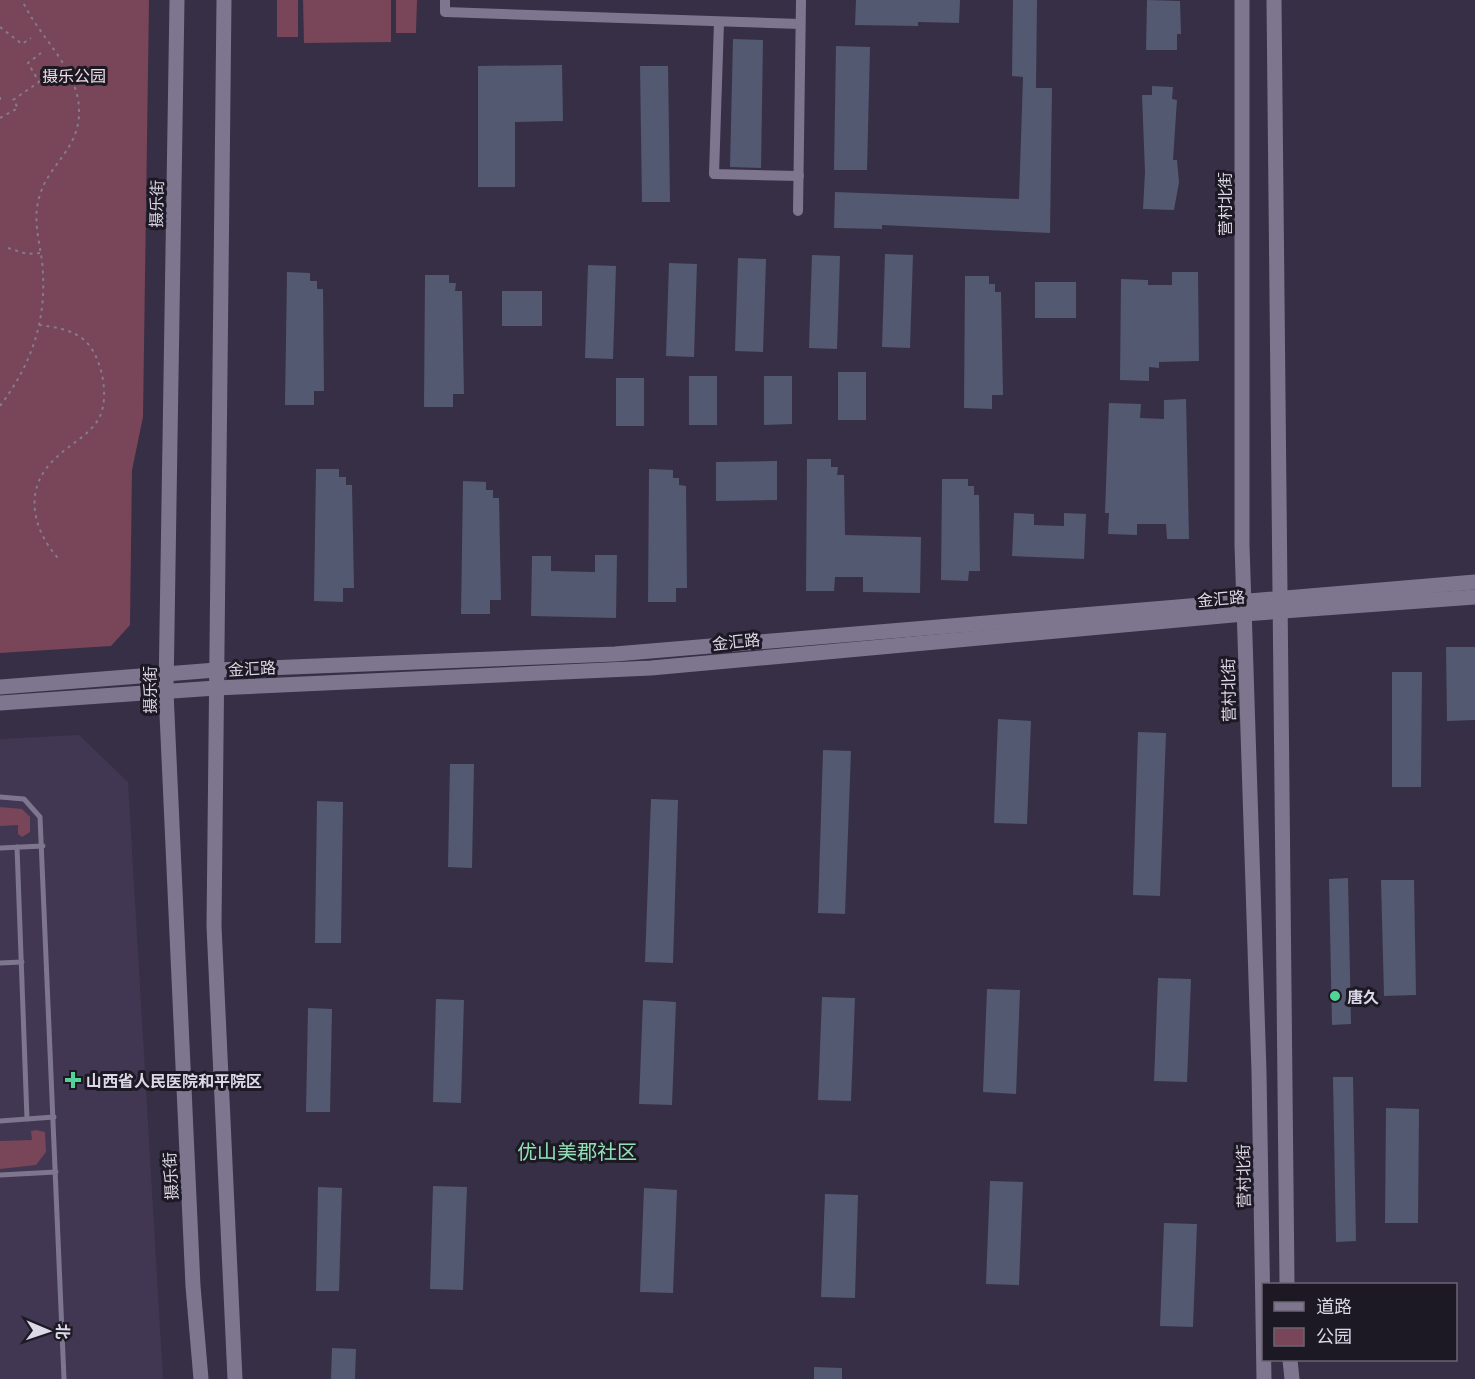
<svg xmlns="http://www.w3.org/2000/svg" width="1475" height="1379" font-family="Lato,'Noto Sans SC',sans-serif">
  <rect width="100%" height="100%" fill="#372f45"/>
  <path fill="#413753" d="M79 735 128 782 163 1379H0V739Z"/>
  <g fill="#794558">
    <path d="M0 0H149L143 417 132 470 130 625 111 646 0 653Z"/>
    <rect x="277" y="0" width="21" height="37"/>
    <path d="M303 0H391V42L304 43Z"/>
    <path d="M396 0H417L416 33H396Z"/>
    <path d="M0 807 22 809 30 817V832L22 837 18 834V825L0 826Z"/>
    <path d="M36 1130 45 1132 46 1152 36 1165 0 1169V1141L32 1140 31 1131Z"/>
  </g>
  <g fill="#525971">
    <path d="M856 0H960L959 23 918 22V26L855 25Z"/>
    <path d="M1013 0H1037L1036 88H1052L1050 233 882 225V229L834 228 835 192 1019 199 1023 77 1012 76Z"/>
    <path d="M1147 0 1180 1 1181 34H1177V50H1146Z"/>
    <path d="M733 39 763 40 761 168 730 167Z"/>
    <path d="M836 46 870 47 867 170H834Z"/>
    <path d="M562 65 563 121 515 122V187H478V66Z"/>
    <path d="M640 66H668L670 202H642Z"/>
    <path d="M1152 86 1173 87 1172 99 1177 100 1173 160H1177L1179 182 1174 210 1143 209 1145 172 1142 95H1152Z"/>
    <path d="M885 254 913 255 910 348 882 347Z"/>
    <path d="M812 255 840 256 837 349 809 348Z"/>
    <path d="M738 258 766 259 763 352 735 351Z"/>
    <path d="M669 263 697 264 694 357 666 356Z"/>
    <path d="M588 265 616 266 613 359 585 358Z"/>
    <path d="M287 272 310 273V281H317V289H323L324 391H314V405H285Z"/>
    <path d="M1172 272H1198L1199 361 1159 362V368L1149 367V381L1120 380 1121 279 1148 280V285H1172Z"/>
    <path d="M425 275H449V283H456L455 291H462L464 394H453V407H424Z"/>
    <path d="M965 276H989V284H995V292H1001L1003 395H992V409L964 408Z"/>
    <rect x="1035" y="282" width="41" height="36"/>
    <rect x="502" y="291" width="40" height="35"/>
    <rect x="838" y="372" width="28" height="48"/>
    <rect x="689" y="376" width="28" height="49"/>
    <path d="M764 376H792V424L764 425Z"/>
    <rect x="616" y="378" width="28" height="48"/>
    <path d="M1186 399 1189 539H1167L1166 524H1137V535L1108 534 1109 513H1105L1109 403 1141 404 1140 418 1164 419V400Z"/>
    <path d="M807 459H831V467H838L837 475H844L845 535 921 537 920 593 863 592V577H835L834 591H806Z"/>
    <path d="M777 461V500L716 501V462Z"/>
    <path d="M316 469H339V477H346V485H352L354 588H343V602L314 601Z"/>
    <path d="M649 469 673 470V478H679V485L686 486 687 588H676V602H648Z"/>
    <path d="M942 479H968V486H974V495H979L980 571H969L968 581 941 580Z"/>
    <path d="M463 481 486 482V490H493V498H499L501 600H490V614H461Z"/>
    <path d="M1014 513 1034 514V525L1064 526V513L1086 514 1084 559 1012 556Z"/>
    <path d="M595 555H617L616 618 531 616 532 556H551V571L595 572Z"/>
    <path d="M1446 647H1475V720L1447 721Z"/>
    <path d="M1392 672H1422L1421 787H1392Z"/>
    <path d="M998 719 1031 721 1027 824 994 823Z"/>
    <path d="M1138 732 1166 733 1160 896 1133 895Z"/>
    <path d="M823 750 851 751 845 914 818 913Z"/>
    <path d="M450 764H474L472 868 448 867Z"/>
    <path d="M651 799 678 800 673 963 645 962Z"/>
    <path d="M317 801 343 802 341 943H315Z"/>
    <path d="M1348 878 1351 1024 1332 1025 1329 879Z"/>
    <path d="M1381 880H1414L1416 995 1384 996Z"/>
    <path d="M1158 978 1191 979 1187 1082 1154 1081Z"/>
    <path d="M987 989 1020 990 1016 1094 983 1092Z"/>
    <path d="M822 997 855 998 851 1101 818 1100Z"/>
    <path d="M436 999 464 1000 461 1103 433 1102Z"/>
    <path d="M643 1000 676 1002 672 1105 639 1104Z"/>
    <path d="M308 1008 332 1009 330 1112H306Z"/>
    <path d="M1333 1077H1353L1356 1241 1336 1242Z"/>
    <path d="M1386 1108 1419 1109 1418 1223H1385Z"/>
    <path d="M990 1181 1023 1182 1019 1285 986 1284Z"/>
    <path d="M433 1186 467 1187 463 1290 430 1289Z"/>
    <path d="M318 1187 342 1188 339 1291H316Z"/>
    <path d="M644 1188 677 1190 673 1293 640 1292Z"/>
    <path d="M825 1194 858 1195 855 1298 821 1297Z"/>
    <path d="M1164 1223 1197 1224 1193 1327 1160 1326Z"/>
    <path d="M332 1348 356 1349 355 1379H331Z"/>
    <path d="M814 1367 842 1368V1379H814Z"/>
  </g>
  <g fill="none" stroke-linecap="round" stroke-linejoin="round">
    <g stroke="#827c8e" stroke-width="2" stroke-dasharray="3 4.5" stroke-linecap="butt">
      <path d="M0 27 22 44 31 38"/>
      <path d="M0 97V102"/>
      <path d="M0 118 18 108 13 100 39 82 28 63 41 53"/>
      <path d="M8 248 27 254 40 253"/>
      <path d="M39 325C55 327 70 329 83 339 102 354 111 399 98 420 88 436 70 444 57 457 23 486 31 528 58 558"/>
      <path d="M0 406C33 362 48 317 42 261 39 240 33 219 39 198 48 163 81 150 79 108 77 67 38 36 22 0"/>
    </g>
    <g stroke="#7e758f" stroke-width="5">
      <path d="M0 797 24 799 40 817 64 1379"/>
      <path d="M17 847 27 1119"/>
      <path d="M0 848 43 846"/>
      <path d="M0 963 22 962"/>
      <path d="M0 1121 54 1117"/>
      <path d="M0 1175 56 1172"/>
    </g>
    <g stroke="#7e758f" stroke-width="10">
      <path d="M445 0V12L800 24"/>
      <path d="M719 22 714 174 799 176"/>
      <path d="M798 211 801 0"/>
    </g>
    <g stroke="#7e758f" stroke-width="15">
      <path d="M177 0 166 692 193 1286 201 1379"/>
      <path d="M224 0 214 926 235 1379"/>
      <path d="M1242 0V545L1259 1072 1264 1379"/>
      <path d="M1274 0 1287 1284"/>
      <path d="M0 687 216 670 615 654 1475 582"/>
      <path d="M0 703 216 688 651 668 1244 614 1475 597"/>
      <path d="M1290 1360 1292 1379"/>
    </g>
  </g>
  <g fill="#51d397" stroke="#1d1924" stroke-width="2">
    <circle cx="1335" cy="996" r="6"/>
    <path d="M70 1071h6v6h6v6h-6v6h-6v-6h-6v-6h6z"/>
  </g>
  <g text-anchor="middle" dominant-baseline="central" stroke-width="6" stroke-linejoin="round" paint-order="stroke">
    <g font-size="16" fill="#f3dee5" stroke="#1d1924">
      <text x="74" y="75">摄乐公园</text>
    </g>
    <g font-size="16" fill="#ddd8e7" stroke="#1d1924">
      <text transform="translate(156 204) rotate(-89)">摄乐街</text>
      <text transform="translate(1224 204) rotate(-90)">营村北街</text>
      <text transform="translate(1221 598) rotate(-5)">金汇路</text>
      <text transform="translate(736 641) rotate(-6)">金汇路</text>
      <text transform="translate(252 668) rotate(-3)">金汇路</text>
      <text transform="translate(149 690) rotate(-90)">摄乐街</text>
      <text transform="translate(1228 690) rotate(-91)">营村北街</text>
      <text transform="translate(170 1176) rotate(-93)">摄乐街</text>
      <text transform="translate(1243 1176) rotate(-91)">营村北街</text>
    </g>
    <g font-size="16" font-weight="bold" fill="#ddd8e7" stroke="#1d1924" text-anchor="start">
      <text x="1347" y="996">唐久</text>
      <text x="86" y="1080">山西省人民医院和平院区</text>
    </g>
    <g font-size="20" fill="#90e1b6" stroke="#1d1924">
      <text x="577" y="1151">优山美郡社区</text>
    </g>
  </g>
  <rect x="1262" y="1283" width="195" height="78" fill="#1d1924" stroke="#6a6572" stroke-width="1.5"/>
  <rect x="1274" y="1302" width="30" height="9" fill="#7e758f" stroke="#6a6572" stroke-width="1.5"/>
  <text x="1316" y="1313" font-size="18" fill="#ddd8e7">道路</text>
  <rect x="1274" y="1328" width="30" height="18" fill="#794558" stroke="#6a6572" stroke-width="1.5"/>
  <text x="1316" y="1343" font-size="18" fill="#ddd8e7">公园</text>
  <g transform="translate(48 1331) rotate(92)" stroke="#1d1924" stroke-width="4.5" paint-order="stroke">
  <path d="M0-4.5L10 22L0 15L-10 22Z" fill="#ddd8e7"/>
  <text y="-9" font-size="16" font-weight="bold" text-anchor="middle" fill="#ddd8e7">北</text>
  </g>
</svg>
